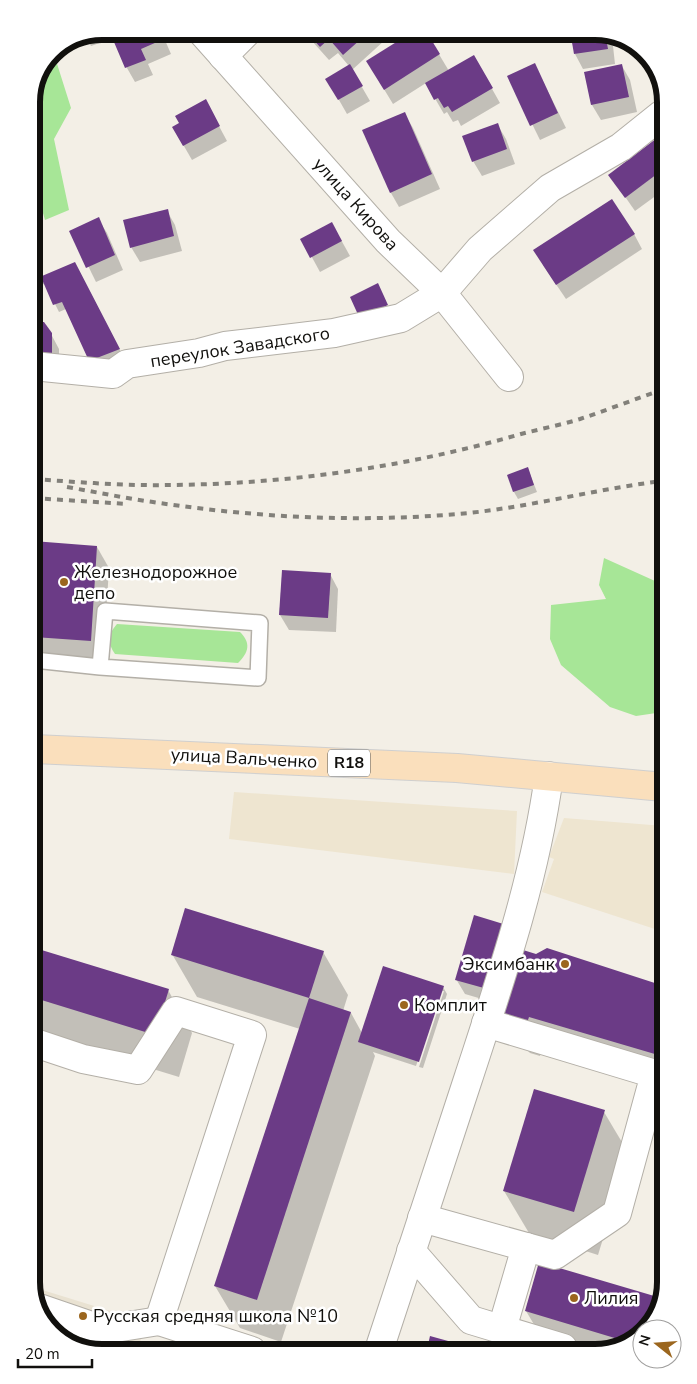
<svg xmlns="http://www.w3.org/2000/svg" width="697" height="1384" font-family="'Nunito Sans',sans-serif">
  <rect width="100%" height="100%" fill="#f3efe6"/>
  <g fill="#eee5d0">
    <path d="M234 792 517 811 514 874 229 839Z"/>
    <path d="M564 818 664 826V932L542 892 554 859 549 857Z"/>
  </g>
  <path fill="#e9e2d2" d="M36 1288 146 1322 137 1352 97 1353 59 1338 37 1309Z"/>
  <g fill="#a7e697">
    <path d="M53 51 71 108 54 139 69 210 45 220C35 182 23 146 37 107L32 95Z"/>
    <path d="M604 558 655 581 663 590V712L636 716 610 707 561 665 550 639 551 605 606 599 599 585Z"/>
    <path d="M117 624 240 632C251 643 249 652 238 663L115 654C107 643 108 634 117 624Z"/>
  </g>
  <g fill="#0003">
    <path d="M102 31H161L171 54 148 64 153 75 135 82 127 68 114 38 91 46 86 38Z"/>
    <path d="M303 31H381L385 40 352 70 370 101 347 114 327 79 349 66 338 53 329 60Z"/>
    <path d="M425 31 449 71 474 57 500 103 461 126 458 120 453 122 447 112 444 114 426 83 393 104 376 76Z"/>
    <path d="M600 31 623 40V44L613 46 615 64 583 69 575 54Z"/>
    <path d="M535 65 566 128 540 140 509 77Z"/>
    <path d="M622 66 630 80 637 112 601 120 592 105 585 73Z"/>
    <path d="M404 113 413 128 440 189 399 207 391 193Z"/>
    <path d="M213 115 227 141 192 160 173 127Z"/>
    <path d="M497 124 506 139 515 164 482 176 473 161Z"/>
    <path d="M661 137V192L635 211 610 175Z"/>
    <path d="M32 211 36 224 32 225Z"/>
    <path d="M167 211 175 225 182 251 140 262 131 247Z"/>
    <path d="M98 219 107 233 123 270 96 282 71 231Z"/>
    <path d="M634 234 642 249 566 299 543 265Z"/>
    <path d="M340 238 350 256 320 272 302 239Z"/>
    <path d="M32 255H35L39 262 43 277 79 271 123 356 94 367 66 309 59 312 45 284 32 286Z"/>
    <path d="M51 334 59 349V370H33Z"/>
    <path d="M528 469 537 492 518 499 514 492Z"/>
    <path d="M33 542 97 547 109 568 103 662 34 657Z"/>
    <path d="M330 574 338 589 336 632 289 630 280 615Z"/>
    <path d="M35 949 168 990 192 1033 179 1077 35 1033Z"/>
    <path d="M323 952 348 995 343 1011 351 1013 362 1033 443 987 447 994 423 1068 419 1067 444 991H441L416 1066 373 1052 375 1056 281 1342 240 1328 215 1286 300 1029 197 997 172 954Z"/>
    <path d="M555 953 664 988 665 1085 544 1043 540 1056 530 1053 522 1045 506 1013 499 1004 465 994 456 979 504 988 536 955Z"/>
    <path d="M604 1112 629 1154 598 1255 529 1233 504 1191Z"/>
    <path d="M526 1311 645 1329H642V1331L622 1347 548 1348Z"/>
  </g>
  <g fill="#6b3b86">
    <path d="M121 31H160L164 39 141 49 146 60 125 68 111 35Z"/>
    <path d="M306 31H370L343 55 329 39 320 47Z"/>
    <path d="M414 31H426L440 54 384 90 366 61Z"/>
    <path d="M570 31H600L605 33 608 49 574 54Z"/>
    <path d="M474 55 493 88 452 112 448 106 444 108 438 98 434 100 425 83Z"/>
    <path d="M535 63 558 113 530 126 507 76Z"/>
    <path d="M350 64 363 86 338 100 325 79Z"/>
    <path d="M622 64 629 97 591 105 584 72Z"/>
    <path d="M206 99 220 126 183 146 172 127 179 123 175 116Z"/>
    <path d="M405 112 432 174 390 193 362 130Z"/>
    <path d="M498 123 507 149 472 162 462 136Z"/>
    <path d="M661 135V171L625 198 608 175Z"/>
    <path d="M612 199 635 234 556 285 533 250Z"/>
    <path d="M168 209 174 236 130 248 123 220Z"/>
    <path d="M99 217 115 255 86 268 69 231Z"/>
    <path d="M332 222 342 241 310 258 300 239Z"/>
    <path d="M35 253 42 276 75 262 120 349 89 361 62 302 53 305 41 277 32 279V254Z"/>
    <path d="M378 283 388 305 360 319 350 297Z"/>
    <path d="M32 322H44L52 333V356H32Z"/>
    <path d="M528 467 534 485 513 492 507 475Z"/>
    <path d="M33 541 97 546 91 641 34 637Z"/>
    <path d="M282 570 331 573 328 618 279 615Z"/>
    <path d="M185 908 324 951 309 998 171 955Z"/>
    <path d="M474 915 510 926 491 990 455 980Z"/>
    <path d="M35 948 169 989 155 1035 35 998Z"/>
    <path d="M547 948 664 986 665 1057 529 1017 525 1029 505 1018 504 1011 523 950 536 954Z"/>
    <path d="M383 966 444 986 419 1062 358 1042Z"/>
    <path d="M309 998 351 1012 257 1300 214 1286Z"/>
    <path d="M534 1089 605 1110 574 1212 503 1191Z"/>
    <path d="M539 1262 661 1298 654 1322 645 1329H642V1331L628 1342 525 1311Z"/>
    <path d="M430 1336 459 1344 458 1349H427Z"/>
  </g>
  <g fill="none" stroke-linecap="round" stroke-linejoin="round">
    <g stroke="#b3afa7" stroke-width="18">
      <path id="service" d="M34 660 100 667 258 678 260 623 105 611 100 667"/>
    </g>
    <g stroke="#b3afa7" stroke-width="30">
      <g id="minor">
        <path d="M201 31 388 241 442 293 509 377"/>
        <path d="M223 56 248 31"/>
        <path d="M33 366 113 374 127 364 199 353 225 346 334 333 401 318 442 293 480 249 550 188 621 147 661 115"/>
        <path d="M35 1043 83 1059 138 1070 176 1011 252 1035 159 1321 252 1351"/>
        <path d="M422 1218 555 1255 617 1213 655 1074 486 1023"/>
        <path d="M411 1251 471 1320 563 1348"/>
        <path d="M36 1307 103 1330 159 1321"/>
        <path d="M502 1329 526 1247"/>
        <path d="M379 1350C409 1258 439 1167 469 1076 501 978 535 879 549 776"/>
        <path d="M96 1352 103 1330"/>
      </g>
    </g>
    <g stroke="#cfcfcf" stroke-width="30">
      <path id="primary" d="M34 749 457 768 664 787"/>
    </g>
    <use href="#service" stroke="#fff" stroke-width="15"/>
    <use href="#minor" stroke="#fff" stroke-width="28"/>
    <use href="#primary" stroke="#fadfbc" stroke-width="28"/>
    <g stroke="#82807a" stroke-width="4" stroke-dasharray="6 6" stroke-linecap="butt">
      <path d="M33 479C78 482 124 486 169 485 288 484 407 467 521 434 540 429 561 425 580 419 607 410 635 399 662 390"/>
      <path d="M67 487C96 492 124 498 153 502 258 518 363 523 469 513 534 506 597 489 662 481"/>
      <path d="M33 498 128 504"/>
    </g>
  </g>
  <g fill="#9b661e" stroke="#fff" stroke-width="2">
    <circle cx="64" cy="582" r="5"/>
    <circle cx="565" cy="964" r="5"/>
    <circle cx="404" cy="1005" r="5"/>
    <circle cx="574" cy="1298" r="5"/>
    <circle cx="83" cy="1316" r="5"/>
  </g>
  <g text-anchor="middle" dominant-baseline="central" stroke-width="5" stroke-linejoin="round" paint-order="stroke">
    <rect fill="#fff" stroke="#585856" stroke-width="1" x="328" y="749.5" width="42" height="27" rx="4"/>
    <g font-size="16" font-weight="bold" fill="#11100d">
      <text x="349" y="763">R18</text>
    </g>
    <g font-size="18" fill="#11100d" stroke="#fff">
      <text transform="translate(356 204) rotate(48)">улица Кирова</text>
      <text transform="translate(240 347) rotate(-9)">переулок Завадского</text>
      <text transform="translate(244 758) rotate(3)">улица Вальченко</text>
    </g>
    <g font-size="18" fill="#11100d" stroke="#fff" text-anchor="start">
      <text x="74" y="572">Железнодорожное<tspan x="74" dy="21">депо</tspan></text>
      <text x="555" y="964" text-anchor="end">Эксимбанк</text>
      <text x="414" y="1005">Комплит</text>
      <text x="584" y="1298">Лилия</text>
      <text x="93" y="1316">Русская средняя школа №10</text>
    </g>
  </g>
  <path d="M0 0H697V1384H0ZM102 40H595A62 62 0 0 1 657 102V1282A62 62 0 0 1 595 1344H102A62 62 0 0 1 40 1282V102A62 62 0 0 1 102 40Z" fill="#fff" fill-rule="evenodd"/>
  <path fill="none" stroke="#11100d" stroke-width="6" d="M102 40H595A62 62 0 0 1 657 102V1282A62 62 0 0 1 595 1344H102A62 62 0 0 1 40 1282V102A62 62 0 0 1 102 40Z"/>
  <g transform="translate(657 1344) rotate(287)"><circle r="24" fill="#ffffff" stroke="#a09f9e"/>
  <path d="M0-4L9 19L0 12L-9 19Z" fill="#9b661e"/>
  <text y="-8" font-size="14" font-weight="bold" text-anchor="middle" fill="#11100d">N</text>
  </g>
  <path d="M18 1359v8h74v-8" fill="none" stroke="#11100d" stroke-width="2.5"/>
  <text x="25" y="1359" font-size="15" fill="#11100d" stroke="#ffffff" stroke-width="4" paint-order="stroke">20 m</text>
</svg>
